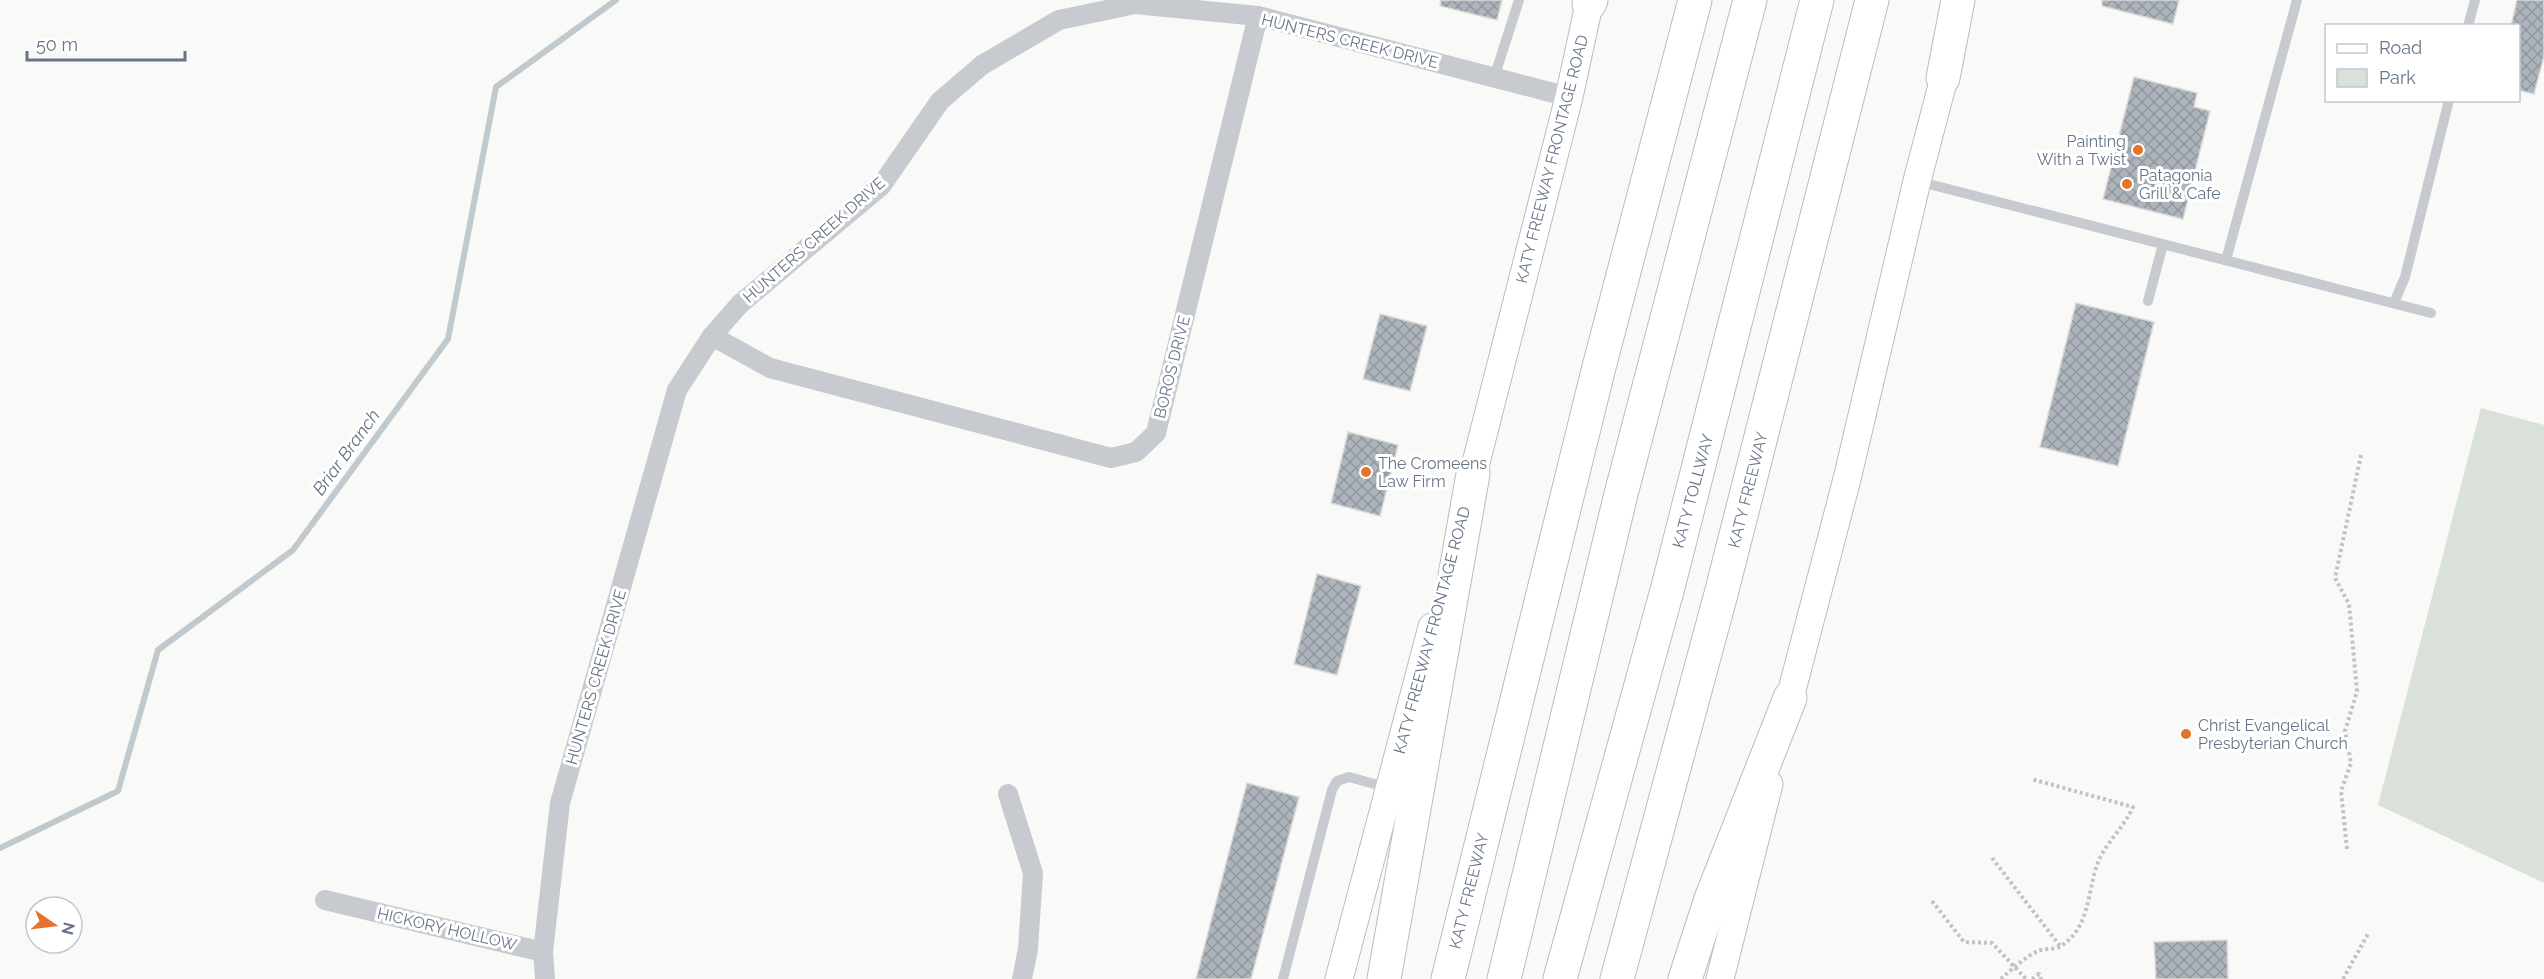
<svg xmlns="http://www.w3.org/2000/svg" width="2544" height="979" font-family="Raleway,sans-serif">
  <defs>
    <pattern id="building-cross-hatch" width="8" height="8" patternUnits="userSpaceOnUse" patternTransform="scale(1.5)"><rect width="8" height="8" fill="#aeb4bc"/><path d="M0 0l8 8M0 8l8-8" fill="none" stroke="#91979f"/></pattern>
  </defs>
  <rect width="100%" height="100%" fill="#f9f9f7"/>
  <path fill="#dae1d8" d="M2481 408 2544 425V883L2378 805Z"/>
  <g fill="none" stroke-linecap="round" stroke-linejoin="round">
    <path stroke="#c0c9ce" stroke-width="6" d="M0 848 118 791 158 650 293 550 448 339 496 87 616 0"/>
  </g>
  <g fill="url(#building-cross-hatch)" stroke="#dadbd9" stroke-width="1.5">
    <path d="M1441 0H1502L1497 20 1440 6Z"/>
    <path d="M2102 0H2179L2173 24 2102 6Z"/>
    <path d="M2517 0H2544V56L2534 94 2518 90V26H2511Z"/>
    <path d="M2134 77 2197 93 2194 107 2210 111 2183 219 2103 199Z"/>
    <path d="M2076 303 2154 322 2118 466 2040 447Z"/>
    <path d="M1380 314 1427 326 1410 391 1363 379Z"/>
    <path d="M1348 432 1398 445 1380 516 1331 503Z"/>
    <path d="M1317 574 1361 586 1337 675 1294 664Z"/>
    <path d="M1247 783 1299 797 1251 979H1196Z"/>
    <path d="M2227 940 2228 979H2156L2154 942Z"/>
  </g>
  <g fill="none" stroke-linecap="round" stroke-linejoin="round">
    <g stroke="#b9bdc3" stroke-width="29">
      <g id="secondary">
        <path d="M1468 494 1569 97 1590 0"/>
        <path d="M1785 717 1848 475 1917 181 1949 59"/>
        <path d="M1339 979 1432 627"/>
        <path d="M1720 979 1769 784"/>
      </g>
    </g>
    <g stroke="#babcc0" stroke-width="35">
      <g id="motorway">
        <path d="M1589 4 1591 0"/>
        <path d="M1943 78 1958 0"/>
        <path d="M1384 979 1473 474"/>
        <path d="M1448 979 1598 371 1695 0"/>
        <path d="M1504 979 1621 494 1750 0"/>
        <path d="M1560 979 1668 587 1817 0"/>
        <path d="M1617 979 1721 594 1872 0"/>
        <path d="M1685 979 1711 899 1790 698"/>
      </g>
    </g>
    <g stroke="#c1c2c5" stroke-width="4" stroke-dasharray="3 3" stroke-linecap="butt">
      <path d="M2347 849 2341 791 2351 763 2345 731 2357 691 2349 604 2335 578 2361 455"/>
      <path d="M1992 858 2060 946"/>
      <path d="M1932 901 1964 942 1992 943 2026 979"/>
      <path d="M2001 979C2012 969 2025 957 2038 951 2045 948 2055 950 2061 946 2094 925 2086 882 2102 854 2111 838 2125 825 2133 807L2031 779"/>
      <path d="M2032 979 2039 974 2041 979"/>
      <path d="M2343 979 2369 932"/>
    </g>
    <g stroke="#c7cace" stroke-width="10">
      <path d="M2468 26 2475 0"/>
      <path d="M1494 78 1519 0"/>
      <path d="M1917 181 2431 313"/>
      <path d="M2226 260 2297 0"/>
      <path d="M2148 301 2163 244"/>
      <path d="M2394 303 2405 277 2449 100"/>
      <path d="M1283 979 1332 790 1337 781 1349 777 1389 788"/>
    </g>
    <g stroke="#c7cace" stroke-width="20">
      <path d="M712 336 770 368 1111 458 1136 452 1156 433 1258 16"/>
      <path d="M1008 794 1033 873 1028 949 1022 979"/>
      <path d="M325 900 543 952"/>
      <path d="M545 979 543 952 560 803 677 390 712 336 740 304 881 186 940 101 982 65 1059 20 1135 4 1258 16 1569 97"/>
    </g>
    <use href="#secondary" stroke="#fff" stroke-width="27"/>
    <use href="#motorway" stroke="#fff" stroke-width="33"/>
  </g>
  <g fill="#e4732c" stroke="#fff" stroke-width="2">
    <circle cx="2138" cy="150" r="6"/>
    <circle cx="2127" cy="184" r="6"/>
    <circle cx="1366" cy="472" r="6"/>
    <circle cx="2186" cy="734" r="6"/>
  </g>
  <g text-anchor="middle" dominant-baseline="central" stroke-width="6" stroke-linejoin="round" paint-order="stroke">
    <g font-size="16" fill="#687588" stroke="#fff">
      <text transform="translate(1350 41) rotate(14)">HUNTERS CREEK DRIVE</text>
      <text transform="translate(1552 159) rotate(-76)">KATY FREEWAY FRONTAGE ROAD</text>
      <text transform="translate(814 240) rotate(-41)">HUNTERS CREEK DRIVE</text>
      <text transform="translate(1172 367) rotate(-76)">BOROS DRIVE</text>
      <text transform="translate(1748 490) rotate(-76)">KATY FREEWAY</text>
      <text transform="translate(1693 491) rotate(-75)">KATY TOLLWAY</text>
      <text transform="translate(1432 630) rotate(-75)">KATY FREEWAY FRONTAGE ROAD</text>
      <text transform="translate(596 677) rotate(-74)">HUNTERS CREEK DRIVE</text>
      <text transform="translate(1469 891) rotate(-76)">KATY FREEWAY</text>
      <text transform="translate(447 929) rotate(13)">HICKORY HOLLOW</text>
    </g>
    <g font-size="16" fill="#687588" stroke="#fff" text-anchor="start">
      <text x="2126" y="141" text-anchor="end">Painting<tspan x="2126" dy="18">With a Twist</tspan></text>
      <text x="2139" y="175">Patagonia<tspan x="2139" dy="18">Grill &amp; Cafe</tspan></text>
      <text x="1378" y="463">The Cromeens<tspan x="1378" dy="18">Law Firm</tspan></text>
      <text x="2198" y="725">Christ Evangelical<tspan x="2198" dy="18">Presbyterian Church</tspan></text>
    </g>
    <g font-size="18" font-style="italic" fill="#647683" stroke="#fff">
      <text transform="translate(346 452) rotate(-54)">Briar Branch</text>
    </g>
  </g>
  <rect x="2325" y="24" width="195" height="78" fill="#ffffff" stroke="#c3c8cf" stroke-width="1.5"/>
  <rect x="2337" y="44" width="30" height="9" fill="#ffffff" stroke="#c3c8cf" stroke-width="1.5"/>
  <text x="2379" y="54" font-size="18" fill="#687588">Road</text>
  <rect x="2337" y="69" width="30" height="18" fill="#dae1d8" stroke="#c3c8cf" stroke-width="1.5"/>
  <text x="2379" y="84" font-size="18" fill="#687588">Park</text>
  <g transform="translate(54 925) rotate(104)"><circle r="28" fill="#ffffff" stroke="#c3c8cf" stroke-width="1.5"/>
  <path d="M0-4.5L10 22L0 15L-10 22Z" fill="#e4732c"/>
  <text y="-9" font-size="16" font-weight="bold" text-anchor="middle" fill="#687588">N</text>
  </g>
  <path d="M27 51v9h158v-9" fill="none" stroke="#687588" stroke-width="3"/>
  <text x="36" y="51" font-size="18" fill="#687588" stroke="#ffffff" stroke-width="4.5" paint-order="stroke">50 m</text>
</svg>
